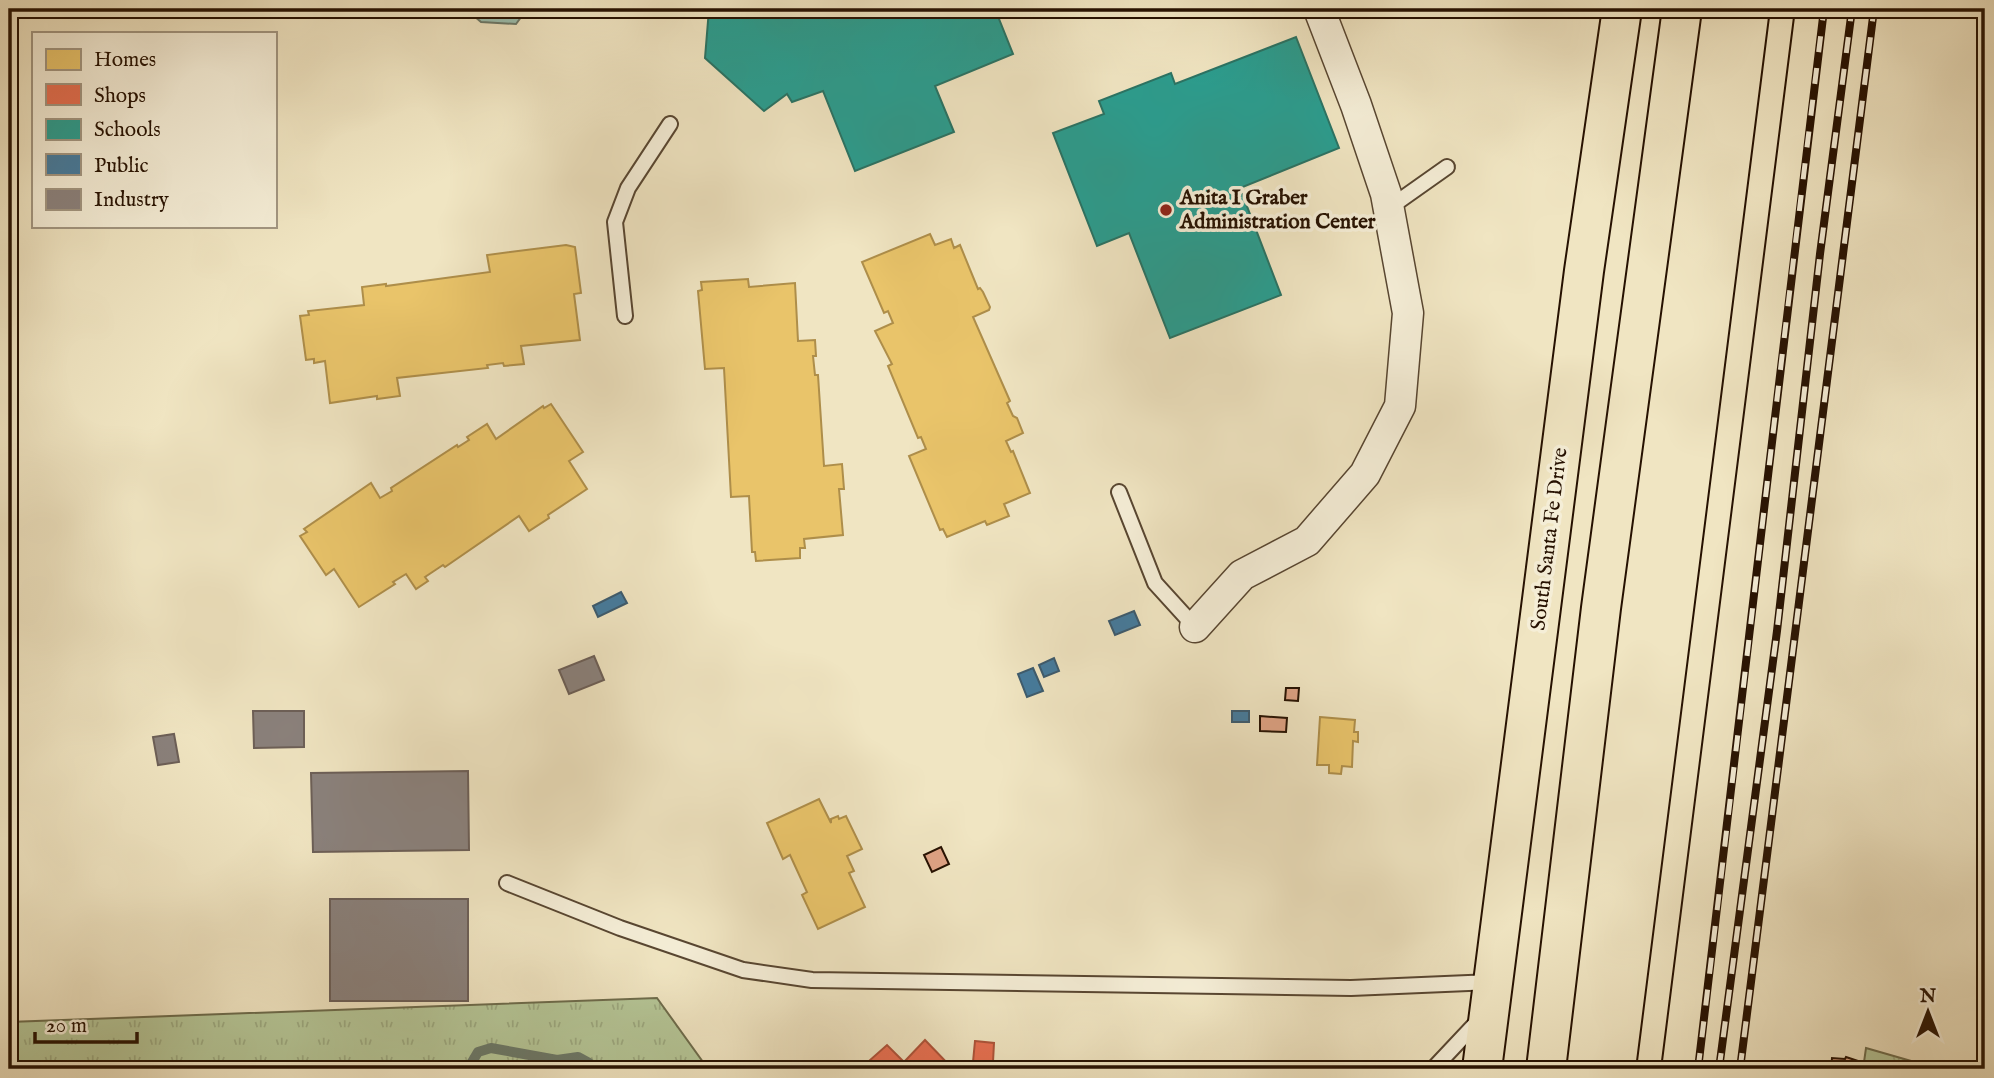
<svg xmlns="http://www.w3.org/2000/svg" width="1994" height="1078" font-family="'IM FELL English',serif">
  <defs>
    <pattern id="park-tufts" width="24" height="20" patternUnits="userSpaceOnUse" patternTransform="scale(1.75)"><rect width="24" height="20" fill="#b5c697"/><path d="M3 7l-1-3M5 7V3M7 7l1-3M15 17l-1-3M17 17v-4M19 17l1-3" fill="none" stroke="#9ca980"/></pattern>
  </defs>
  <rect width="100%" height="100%" fill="#f0e5c2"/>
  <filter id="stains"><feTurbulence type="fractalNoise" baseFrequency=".00286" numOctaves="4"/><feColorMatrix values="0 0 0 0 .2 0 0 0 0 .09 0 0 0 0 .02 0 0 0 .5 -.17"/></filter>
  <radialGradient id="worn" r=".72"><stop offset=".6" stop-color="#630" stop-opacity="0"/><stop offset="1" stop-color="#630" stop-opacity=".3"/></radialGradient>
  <g fill="url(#park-tufts)" stroke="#6e6c4c" stroke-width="2">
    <path d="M657 998 708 1069H9V1022Z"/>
    <path d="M1866 1048 1939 1069H1863Z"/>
  </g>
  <path fill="#9bbfaf" stroke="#6c7969" stroke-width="2" d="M466 9H527L516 24 481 22Z"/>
  <g fill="#e9c46a" stroke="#ae8e4a" stroke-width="2">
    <path d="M930 234 935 245 951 239 954 248 960 245 978 289 980 288 983 292 990 307 989 310 973 317 1010 401 1007 403 1013 416 1017 418 1023 433 1006 441 1011 452 1013 451 1030 493 1004 504 1009 516 987 525 985 521 947 537 943 529 940 530 909 456 926 449 921 437 918 438 888 366 892 364 875 331 893 323 888 311 884 313 862 262Z"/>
    <path d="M566 245 575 247 581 293 574 294 580 340 521 346 524 364 504 366 503 363 487 365 488 368 397 378 400 396 377 399V396L330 403 325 361 314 363V359L306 360 300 316 309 315 308 311 364 305 362 287 386 284V286L490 272 487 255Z"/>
    <path d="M748 279 749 287 795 283 798 341 815 340 816 356H813L815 375H818L824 466 842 464 844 489H839L843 535 804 539 805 548H800V558L756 561 755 552H752L749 496 731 497 724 368 705 369 698 291 702 290 701 282Z"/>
    <path d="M551 404 583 452 569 461 587 489 548 515 549 518 529 531 519 516 445 567 443 565 425 577 428 581 416 589 406 574 393 582 395 584 359 607 334 569 326 575 300 536 307 532 304 529 371 483 380 498 392 491 391 488 457 445 458 447 469 440 467 437 487 424 496 439 543 406 544 408Z"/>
    <path d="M1320 717 1355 720 1354 732H1358V742L1353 741 1352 767 1342 766 1341 774 1329 773V765H1317Z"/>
    <path d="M819 799 831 823V819L838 816 839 819 846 816 862 849 847 856 854 871 849 873 865 907 818 929 802 895 807 892 790 855 783 859 767 823Z"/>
  </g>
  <g fill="#e76f51" stroke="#ad5339" stroke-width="2">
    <path d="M925 1040 953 1069H860L887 1045 904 1062Z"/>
    <path d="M975 1041 994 1043 993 1062H973Z"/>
  </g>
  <g fill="#2a9d8f" stroke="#297364" stroke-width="2">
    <path d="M709 9H995L1013 54 935 86 954 132 855 171 823 91 792 102 787 94 764 111 705 58Z"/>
    <path d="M1296 37 1339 148 1240 188 1281 295 1170 338 1129 233 1097 246 1053 133 1104 114 1099 101 1171 73 1175 84Z"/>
  </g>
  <g fill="#457b9d" stroke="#3c5b6e" stroke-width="2">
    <path d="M621 592 627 603 598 617 593 606Z"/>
    <path d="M1134 611 1140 625 1115 635 1109 621Z"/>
    <path d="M1054 658 1059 671 1044 677 1039 665Z"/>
    <path d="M1033 668 1043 691 1027 697 1018 674Z"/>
    <rect x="1232" y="711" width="17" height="11"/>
  </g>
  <g fill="#8a817c" stroke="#6c5f57" stroke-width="2">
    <path d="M594 656 604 680 569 694 559 670Z"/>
    <path d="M253 711H304V747L254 748Z"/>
    <path d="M174 734 179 762 158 765 153 737Z"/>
    <path d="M468 771 469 850 313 852 311 773Z"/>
    <rect x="330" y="899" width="138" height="102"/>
  </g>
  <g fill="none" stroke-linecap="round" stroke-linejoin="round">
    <path stroke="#6c7969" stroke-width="10" d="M468 1069 478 1052 491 1048 557 1060 578 1057 589 1063 585 1069"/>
  </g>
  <g fill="#dfa385" stroke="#261101" stroke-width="2">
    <path d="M1286 688H1299L1298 701 1285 700Z"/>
    <path d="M1260 716 1287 718 1286 732 1260 731Z"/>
    <path d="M941 847 949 864 932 872 924 855Z"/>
    <path d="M1846 1057 1858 1061 1857 1069H1831L1832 1058 1845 1059Z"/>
  </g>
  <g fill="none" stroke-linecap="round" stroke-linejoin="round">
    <g stroke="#584631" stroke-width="18">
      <g id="lane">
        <path d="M1389 208 1447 167"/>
        <path d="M625 316 615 222 628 188 670 124"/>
        <path d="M1119 492 1155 583 1195 627"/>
        <path d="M507 883 620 928 743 970 812 980 1351 988 1492 982"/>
        <path d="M1433 1069 1480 1019"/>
      </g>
    </g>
    <g stroke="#584631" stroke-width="33">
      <path id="street" d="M1195 627 1242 575 1307 541 1365 474 1400 406 1408 313 1386 194 1356 105 1319 9"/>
    </g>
    <g stroke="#261101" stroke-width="42">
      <g id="highway">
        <path d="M1482 1069 1584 271 1622 9"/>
        <path d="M1546 1069 1601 608 1682 9"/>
      </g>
    </g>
    <use href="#lane" stroke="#f5eed7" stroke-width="14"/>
    <use href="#street" stroke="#f5eed7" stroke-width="30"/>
    <use href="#highway" stroke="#f0e5c2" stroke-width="38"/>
    <g stroke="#261101" stroke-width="2">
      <path d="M1636 1069 1770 9"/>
      <path d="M1661 1069 1795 9"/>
    </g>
    <g stroke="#261101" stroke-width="8">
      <g id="rail">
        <path d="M1698 1069C1741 716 1780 362 1824 9"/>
        <path d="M1719 1069 1777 631 1820 254 1852 9"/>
        <path d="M1740 1069 1874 9"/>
      </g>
    </g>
    <use href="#rail" stroke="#f5eed7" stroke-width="5" stroke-dasharray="16" stroke-linecap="butt"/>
  </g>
  <circle fill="#8f2418" stroke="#f5eed7" stroke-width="2.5" cx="1166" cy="210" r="7"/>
  <g text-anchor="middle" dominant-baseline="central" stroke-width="7" stroke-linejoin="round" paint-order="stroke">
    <g font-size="21" font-weight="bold" fill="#261101" stroke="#f5eed7" text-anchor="start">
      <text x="1180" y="198">Anita I Graber<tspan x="1180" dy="24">Administration Center</tspan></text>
    </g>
    <g font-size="21" fill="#261101" stroke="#f5eed7">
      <text transform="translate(1550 539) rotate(-83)">South Santa Fe Drive</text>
    </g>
  </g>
  <rect width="1994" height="1078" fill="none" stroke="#f0e5c2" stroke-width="35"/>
  <rect x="10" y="10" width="1973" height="1057" fill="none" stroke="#261101" stroke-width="3.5"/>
  <rect x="18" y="18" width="1959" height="1043" fill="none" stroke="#261101" stroke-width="2"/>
  <rect x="32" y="32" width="245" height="196" fill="#f5eed7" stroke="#a29681" stroke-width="2"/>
  <rect x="46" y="49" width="35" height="21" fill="#e9c46a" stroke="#a29681" stroke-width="2"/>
  <text x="94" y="66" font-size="21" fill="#261101">Homes</text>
  <rect x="46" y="84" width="35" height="21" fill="#e76f51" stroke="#a29681" stroke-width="2"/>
  <text x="94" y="102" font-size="21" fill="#261101">Shops</text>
  <rect x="46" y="119" width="35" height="21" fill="#2a9d8f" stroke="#a29681" stroke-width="2"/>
  <text x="94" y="136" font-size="21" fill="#261101">Schools</text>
  <rect x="46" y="154" width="35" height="21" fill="#457b9d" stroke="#a29681" stroke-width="2"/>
  <text x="94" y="172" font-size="21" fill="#261101">Public</text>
  <rect x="46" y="189" width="35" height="21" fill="#8a817c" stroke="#a29681" stroke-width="2"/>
  <text x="94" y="206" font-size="21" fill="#261101">Industry</text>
  <g transform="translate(1928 1012)" stroke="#f5eed7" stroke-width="5" paint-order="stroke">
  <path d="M0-5L12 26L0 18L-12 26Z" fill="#261101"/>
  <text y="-10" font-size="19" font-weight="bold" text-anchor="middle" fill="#261101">N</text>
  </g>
  <path d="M35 1032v10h102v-10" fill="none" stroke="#261101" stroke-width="3.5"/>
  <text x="46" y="1032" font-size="21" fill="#261101" stroke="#f5eed7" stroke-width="5" paint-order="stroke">20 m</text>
  <rect width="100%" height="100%" filter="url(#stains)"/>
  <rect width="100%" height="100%" fill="url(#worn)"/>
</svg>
